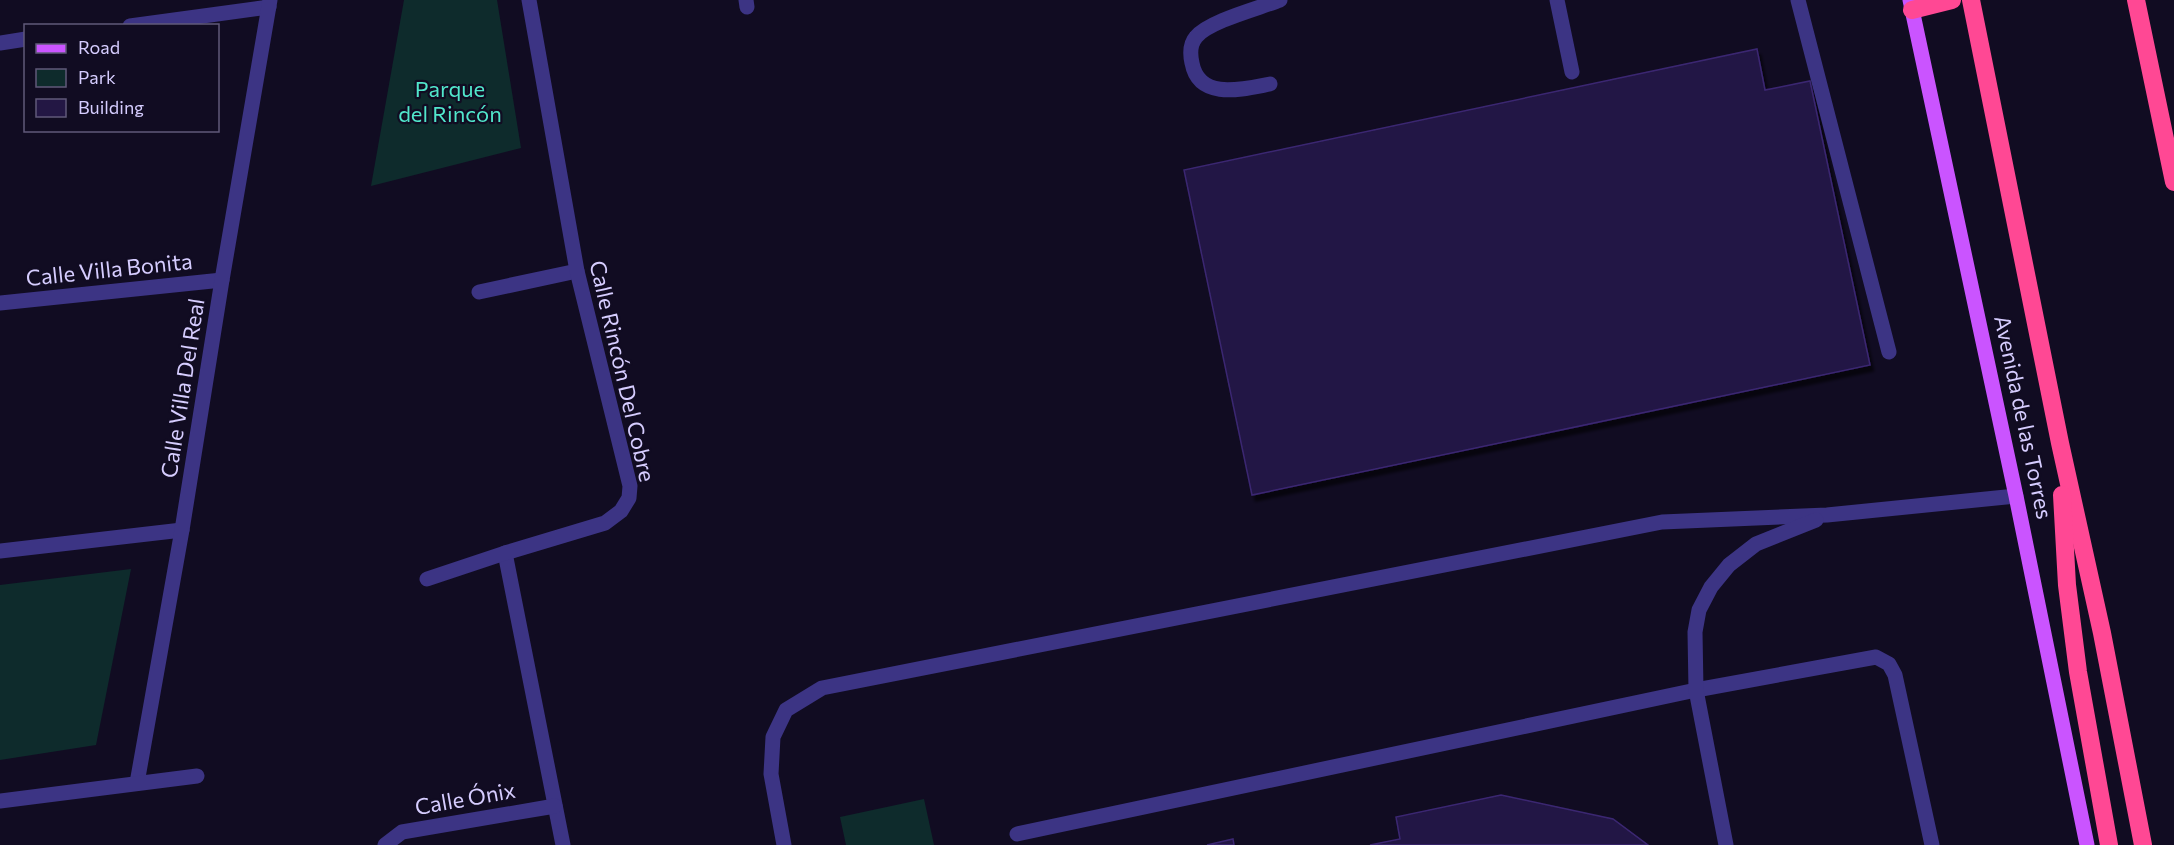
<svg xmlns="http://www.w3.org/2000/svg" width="2174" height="845" font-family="Commissioner,sans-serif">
  <defs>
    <filter id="shadow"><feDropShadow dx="3.5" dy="6" stdDeviation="1.5" flood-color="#0009"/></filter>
  </defs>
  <rect width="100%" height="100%" fill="#110c22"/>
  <g fill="#0e2b2c">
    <path d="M404 0H497L521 148 371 186Z"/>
    <path d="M131 569 96 745 0 760V585Z"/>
    <path d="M924 799 934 845H846L840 817Z"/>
  </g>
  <g fill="#231744" stroke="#3b2772" stroke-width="1.5" filter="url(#shadow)">
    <path d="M1757 49 1765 90 1810 81 1870 365 1252 495 1184 170Z"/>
    <path d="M1501 795 1613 819 1648 845H1370L1400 839 1396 817Z"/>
    <path d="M1233 839 1234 845H1207Z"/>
  </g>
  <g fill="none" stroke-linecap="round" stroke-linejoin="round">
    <g stroke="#3c3484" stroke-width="15">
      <path d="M746 0 747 7"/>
      <path d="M1557 0 1572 72"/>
      <path d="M1798 0 1889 352"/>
      <path d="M130 26 269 7"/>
      <path d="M0 43 26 39"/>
      <path d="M1270 84C1243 89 1199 101 1192 63 1190 54 1190 44 1196 37 1209 21 1260 8 1280 0"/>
      <path d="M479 292 577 271"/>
      <path d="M0 303 222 280"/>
      <path d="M0 551 182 530"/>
      <path d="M505 553 563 845"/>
      <path d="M427 579 505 553 605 523 621 511 629 498 630 486 577 271 529 0"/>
      <path d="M137 783 182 530 222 280 270 0"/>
      <path d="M0 801 197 776"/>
      <path d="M1017 834 1696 690 1876 657 1889 664 1895 675 1932 845"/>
      <path d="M385 845 402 832 555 806"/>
      <path d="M784 845 771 774 773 737 786 710 822 688 1662 522 1827 515 2016 496"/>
      <path d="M1726 845 1696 690 1695 632 1699 610 1711 587 1729 565 1756 544 1816 520"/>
    </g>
    <path stroke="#ca54ff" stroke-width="15" d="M1910 0 2016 496 2087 845"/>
    <g stroke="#ff4894" stroke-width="18">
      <path d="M1971 0 2060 443 2102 633 2143 845"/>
      <path d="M2136 0 2174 182"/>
      <path d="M1912 10 1952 0"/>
      <path d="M2062 495 2067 585 2078 672 2109 845"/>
    </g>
  </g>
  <g text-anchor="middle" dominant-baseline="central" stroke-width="4.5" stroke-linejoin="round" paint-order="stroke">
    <g font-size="22" fill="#51e6cb" stroke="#110c22">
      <text x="450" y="88">Parque<tspan x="450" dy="25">del Rincón</tspan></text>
    </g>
    <g font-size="22" fill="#d6cdff" stroke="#110c22">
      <text transform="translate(109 269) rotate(-6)">Calle Villa Bonita</text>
      <text transform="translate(623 371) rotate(77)">Calle Rincón Del Cobre</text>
      <text transform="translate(182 388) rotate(-81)">Calle Villa Del Real</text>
      <text transform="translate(2024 417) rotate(78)">Avenida de las Torres</text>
      <text transform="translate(465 798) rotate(-10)">Calle Ónix</text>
    </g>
  </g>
  <rect x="24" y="24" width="195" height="108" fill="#110c22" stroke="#60597a" stroke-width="1.5"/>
  <rect x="36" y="44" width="30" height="9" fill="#ca54ff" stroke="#60597a" stroke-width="1.5"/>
  <text x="78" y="54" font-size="18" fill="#d6cdff">Road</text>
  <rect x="36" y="69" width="30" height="18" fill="#0e2b2c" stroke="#60597a" stroke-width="1.5"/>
  <text x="78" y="84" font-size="18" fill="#d6cdff">Park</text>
  <rect x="36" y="99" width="30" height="18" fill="#231744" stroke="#60597a" stroke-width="1.5"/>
  <text x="78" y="114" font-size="18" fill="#d6cdff">Building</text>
</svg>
